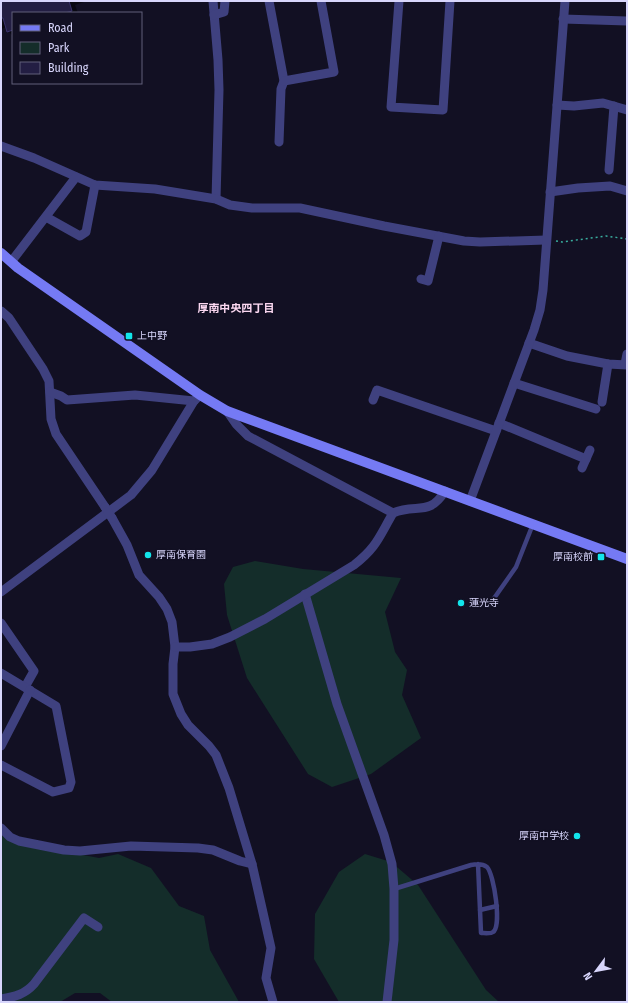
<svg xmlns="http://www.w3.org/2000/svg" width="628" height="1003" font-family="'Fira Sans Condensed','Noto Sans JP',sans-serif">
  <rect width="100%" height="100%" fill="#121023"/>
  <g fill="#142d2a">
    <path d="M255 561 303 569 401 578 385 612 395 652 407 670 402 695 421 738 371 774 332 787 308 774 247 678 227 615 224 584 233 567Z"/>
    <path d="M1 830 15 842 99 858 118 854 151 868 179 906 204 916 210 950 239 1002H112L100 993H75L60 1002H1Z"/>
    <path d="M365 854 391 862 418 885 486 990 499 1002H339L314 959 315 914 339 872Z"/>
  </g>
  <path fill="#0007" d="M1 1H87L75 5 78 13H13V36L8 31 7 27 1 29Z"/>
  <path fill="#231e43" stroke="#39326d" d="M1 1H69L72 11 65 13H13V30L7 32 3 18H1Z"/>
  <g fill="none" stroke-linecap="round" stroke-linejoin="round">
    <path stroke="#39ad9e" stroke-width="1.5" stroke-dasharray="2 3" stroke-linecap="butt" d="M556 241 562 242 606 236 627 239"/>
    <g stroke="#3f417f" stroke-width="4.5">
      <path d="M490 604 516 567 533 524"/>
      <path d="M394 889 471 865C476 864 483 864 487 867 494 874 502 927 493 932 491 934 484 933 481 933L478 864"/>
      <path d="M480 910 497 906"/>
    </g>
    <g stroke="#3f417f" stroke-width="9">
      <path d="M213 1 218 60 219 90 216 199"/>
      <path d="M269 1 284 81 281 89 279 142"/>
      <path d="M399 1 391 107 443 110 450 1"/>
      <path d="M214 15 224 12 225 1"/>
      <path d="M563 19 627 21"/>
      <path d="M284 81 334 72 321 1"/>
      <path d="M557 105 574 106 603 103 627 110"/>
      <path d="M1 146 34 158 95 185 155 189 216 199 230 205 252 208H300L384 226 464 241 480 242 546 240"/>
      <path d="M609 170 614 106"/>
      <path d="M550 192 578 188 610 186 627 191"/>
      <path d="M46 217 80 236 86 232 95 185"/>
      <path d="M11 262 76 177"/>
      <path d="M421 279 428 281 439 236"/>
      <path d="M1 311 9 318 43 369 49 381 51 419 56 434 105 507"/>
      <path d="M529 343 567 356 608 364 627 365"/>
      <path d="M625 364 627 354"/>
      <path d="M514 383 596 409"/>
      <path d="M50 392 61 396 67 400 135 395 194 401"/>
      <path d="M373 400 377 390 496 431"/>
      <path d="M602 402 608 364"/>
      <path d="M227 411 236 424 248 436 393 513"/>
      <path d="M499 423 586 459"/>
      <path d="M582 468 590 450"/>
      <path d="M470 501 534 330 540 310 543 290 565 1"/>
      <path d="M112 518 127 545 139 575 159 597 167 609 172 622 175 647 173 664V694L181 714 188 725 209 746 216 755 229 788 252 864 271 948 266 978 273 1002"/>
      <path d="M1 592 131 495 152 470 194 401 200 395"/>
      <path d="M305 594 337 704 384 835 392 864 394 889V940L387 1002"/>
      <path d="M1 623 34 671 25 687"/>
      <path d="M175 647H190L212 644 230 637 265 619 354 565C377 547 379 537 393 513 417 503 429 517 445 491"/>
      <path d="M1 673 56 706 71 782 69 788 53 792 1 765"/>
      <path d="M1 746 30 690"/>
      <path d="M1 828 10 837 19 841 64 850 80 851 131 846 198 848 213 850 240 861 252 864"/>
      <path d="M1 999C15 997 25 994 34 984L84 918 98 927"/>
    </g>
    <path stroke="#757af4" stroke-width="10" d="M1 253 18 268 200 395 227 411 627 559"/>
    <path stroke="#3f417f" stroke-width="9" d="M105 507 112 518"/>
  </g>
  <g fill="#12e5eb" stroke="#121023" stroke-width="1.5">
    <rect x="125" y="332" width="8" height="8" rx="2"/>
    <circle cx="148" cy="555" r="4"/>
    <rect x="597" y="553" width="8" height="8" rx="2"/>
    <circle cx="461" cy="603" r="4"/>
    <circle cx="577" cy="836" r="4"/>
  </g>
  <g text-anchor="middle" dominant-baseline="central" stroke-width="3" stroke-linejoin="round" paint-order="stroke">
    <g font-size="10" fill="#d8d6fc" stroke="#121023" text-anchor="start">
      <text x="137" y="336">上中野</text>
      <text x="156" y="555">厚南保育園</text>
      <text x="593" y="557" text-anchor="end">厚南校前</text>
      <text x="469" y="603">蓮光寺</text>
      <text x="569" y="836" text-anchor="end">厚南中学校</text>
    </g>
    <g font-size="11" font-weight="bold" fill="#fcd8f1" stroke="#121023">
      <text x="236" y="308">厚南中央四丁目</text>
    </g>
  </g>
  <rect width="628" height="1003" fill="none" stroke="#d8d6fc" stroke-width="4"/>
  <rect x="12" y="12" width="130" height="72" fill="#121023" stroke="#615f7a"/>
  <rect x="20" y="25" width="20" height="6" fill="#757af4" stroke="#615f7a"/>
  <text x="48" y="32" font-size="12" fill="#d8d6fc">Road</text>
  <rect x="20" y="42" width="20" height="12" fill="#142d2a" stroke="#615f7a"/>
  <text x="48" y="52" font-size="12" fill="#d8d6fc">Park</text>
  <rect x="20" y="62" width="20" height="12" fill="#231e43" stroke="#615f7a"/>
  <text x="48" y="72" font-size="12" fill="#d8d6fc">Building</text>
  <g transform="translate(596 971) rotate(238)" stroke="#121023" stroke-width="3" paint-order="stroke">
  <path d="M0-3L7 15L0 10L-7 15Z" fill="#d8d6fc"/>
  <text y="-6" font-size="11" font-weight="bold" text-anchor="middle" fill="#d8d6fc">N</text>
  </g>
</svg>
